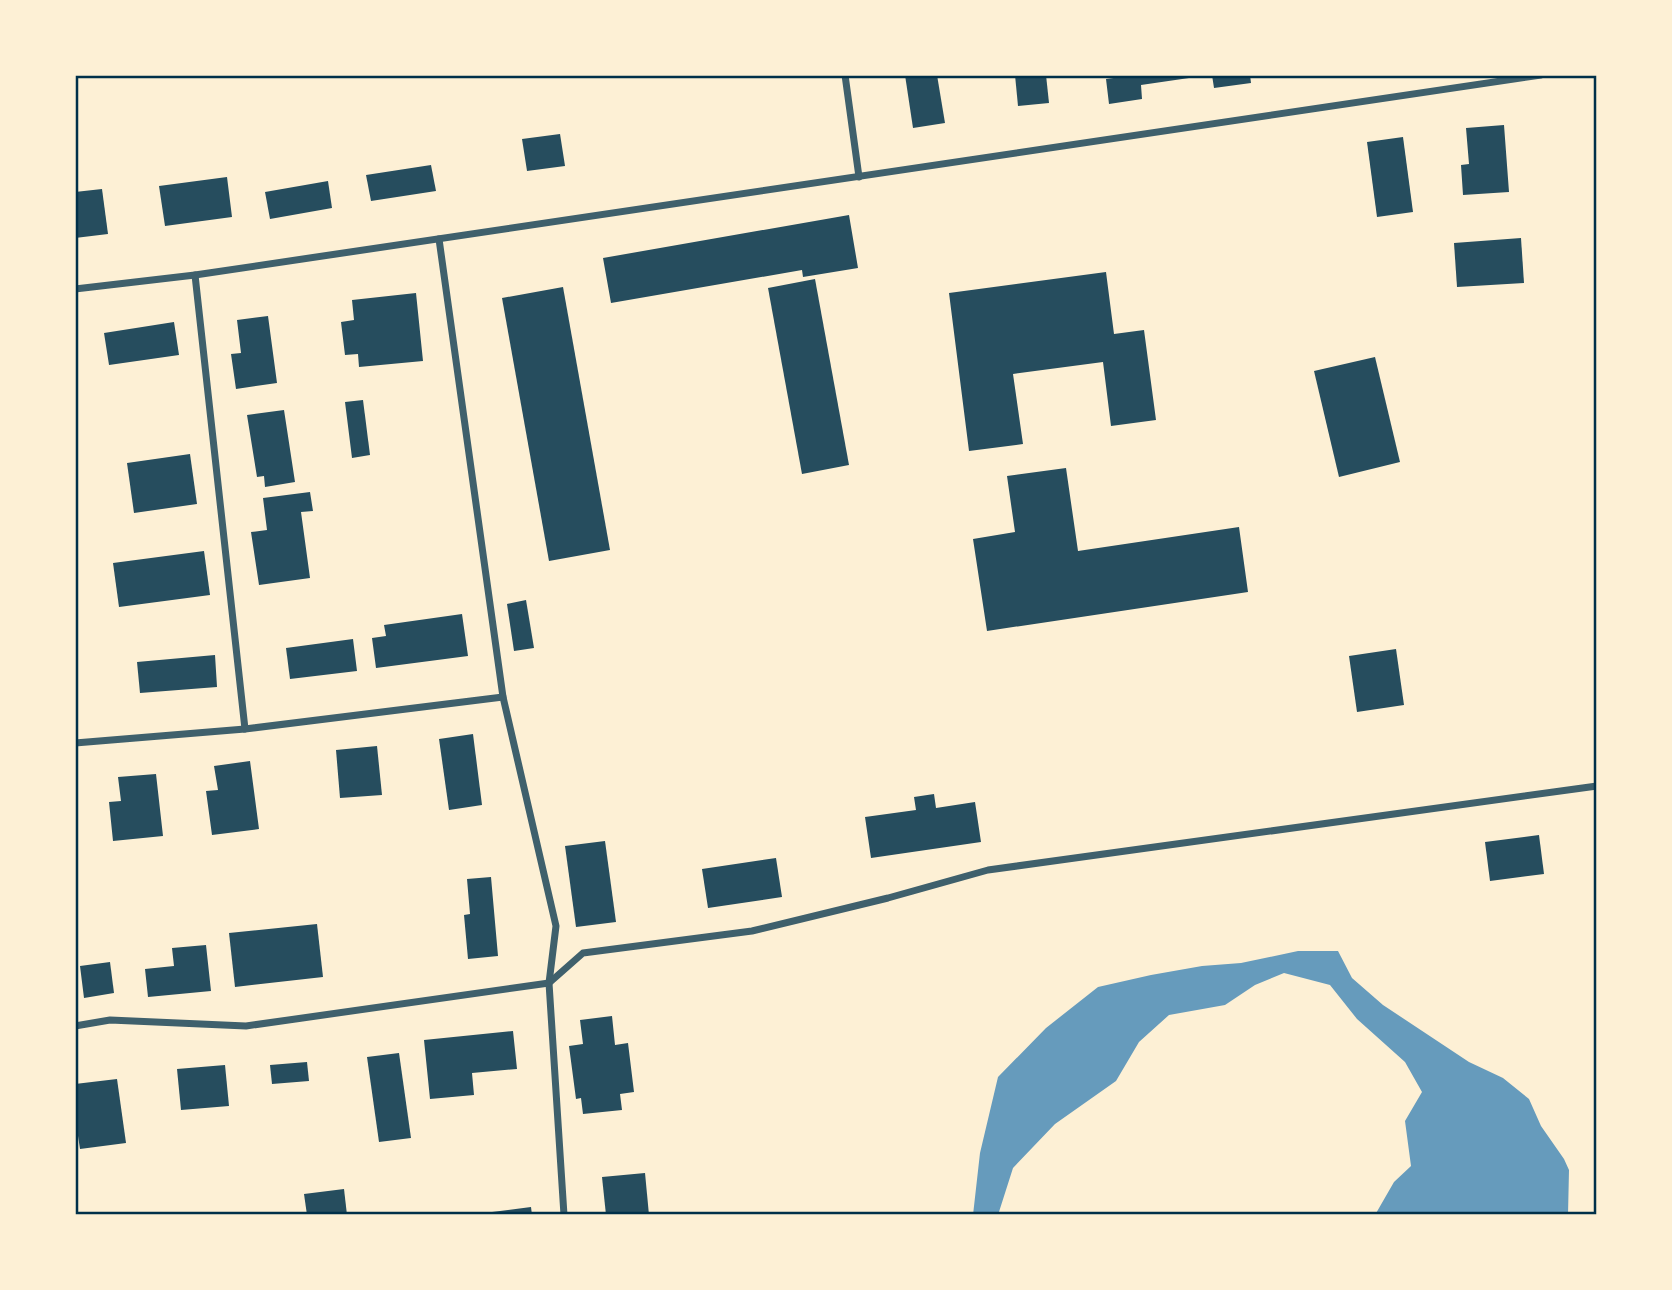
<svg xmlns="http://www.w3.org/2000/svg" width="1672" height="1290" font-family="'Source Serif 4',serif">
  <rect width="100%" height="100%" fill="#fdf0d5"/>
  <path fill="#669bbc" d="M1298 951H1338L1352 978 1383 1005 1469 1062 1503 1078 1529 1099 1541 1126 1564 1159 1569 1170 1568 1215H1375L1394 1182 1411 1166 1405 1121 1422 1092 1405 1062 1357 1019 1330 985 1284 973 1255 985 1225 1005 1169 1015 1139 1042 1116 1081 1055 1124 1013 1168 998 1215H973L980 1153 998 1077 1046 1028 1098 987 1151 975 1202 966 1241 963Z"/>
  <g fill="#264d5e">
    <path d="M905 75H937L945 123 913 128Z"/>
    <path d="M1015 75H1046L1049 103 1018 106Z"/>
    <path d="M1136 75H1189V78L1141 85 1142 99 1109 104 1106 79Z"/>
    <path d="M1212 75H1250L1251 83 1214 88Z"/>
    <path d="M1504 125 1509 192 1463 195 1461 165 1469 164 1466 128Z"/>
    <path d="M560 134 565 166 527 171 522 139Z"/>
    <path d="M1403 137 1413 212 1377 217 1367 142Z"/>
    <path d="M431 165 436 191 371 201 366 175Z"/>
    <path d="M227 177 232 217 165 226 159 186Z"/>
    <path d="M328 181 332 208 270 219 265 192Z"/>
    <path d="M102 189 108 234 75 238V192Z"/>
    <path d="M849 215 858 268 803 277 802 270 611 303 603 258Z"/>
    <path d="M1521 238 1524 283 1457 287 1454 243Z"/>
    <path d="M1106 272 1114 334 1144 330 1156 420 1111 426 1103 362 1013 374 1023 444 969 451 949 293Z"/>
    <path d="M815 279 849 465 802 474 768 288Z"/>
    <path d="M563 287 610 550 549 561 502 298Z"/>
    <path d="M416 293 423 361 359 367 358 354 345 355 341 322 354 320 352 300Z"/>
    <path d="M268 316 277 383 236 389 231 354 241 353 237 320Z"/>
    <path d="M174 322 179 355 109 365 104 333Z"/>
    <path d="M1375 357 1400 462 1339 477 1314 371Z"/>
    <path d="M363 400 370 455 352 458 345 402Z"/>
    <path d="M284 410 295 482 265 487 264 476 257 477 247 415Z"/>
    <path d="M190 454 197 504 134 513 127 463Z"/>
    <path d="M1066 468 1078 551 1239 527 1248 592 987 631 973 539 1015 532 1007 476Z"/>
    <path d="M310 492 313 511 301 512 310 578 259 585 251 532 267 530 263 498Z"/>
    <path d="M204 551 210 595 119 607 113 563Z"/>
    <path d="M526 600 534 648 514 651 507 604Z"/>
    <path d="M462 614 468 656 376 668 372 638 386 636 384 625Z"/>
    <path d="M353 639 357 671 290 679 286 648Z"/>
    <path d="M1396 649 1404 705 1357 712 1349 656Z"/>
    <path d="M215 655 217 687 140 693 137 662Z"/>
    <path d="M473 734 482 805 449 810 439 739Z"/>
    <path d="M377 746 382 795 340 798 336 750Z"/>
    <path d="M250 761 259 829 212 835 206 791 218 790 214 766Z"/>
    <path d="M156 774 163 836 113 841 109 802 121 801 118 777Z"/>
    <path d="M934 794 936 808 975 802 981 842 871 858 865 817 916 810 914 797Z"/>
    <path d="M1539 835 1544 874 1490 881 1485 842Z"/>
    <path d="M605 841 616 922 576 927 565 846Z"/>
    <path d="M776 858 782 897 708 908 702 869Z"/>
    <path d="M491 877 498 956 468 959 464 915 470 914 467 879Z"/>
    <path d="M317 924 323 977 235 987 229 933Z"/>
    <path d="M206 945 211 991 148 997 145 969 174 966 172 948Z"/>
    <path d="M110 962 114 993 84 998 80 966Z"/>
    <path d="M612 1016 615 1045 628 1043 634 1092 620 1094 622 1110 583 1114 581 1098 576 1099 569 1046 583 1044 580 1020Z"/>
    <path d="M513 1031 517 1069 472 1073 474 1095 430 1099 424 1040Z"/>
    <path d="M399 1053 411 1138 379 1142 367 1057Z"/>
    <path d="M307 1062 309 1081 272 1084 270 1065Z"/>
    <path d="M225 1065 229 1106 181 1110 177 1069Z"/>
    <path d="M117 1079 126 1143 80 1149 75 1116V1084Z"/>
    <path d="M645 1173 649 1215H606L602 1177Z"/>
    <path d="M344 1189 347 1215H307L304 1194Z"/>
    <path d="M531 1207 532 1215H484V1213Z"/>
  </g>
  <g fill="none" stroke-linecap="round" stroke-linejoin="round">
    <g stroke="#3f606c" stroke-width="7">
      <path d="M845 75 859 177"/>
      <path d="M439 239 503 697 556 926 549 983 564 1215"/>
      <path d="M195 275 245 729"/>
      <path d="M75 289 195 275 1541 75"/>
      <path d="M75 743 245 729 503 697"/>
      <path d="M75 1026 110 1020 246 1026 549 983 583 953 752 931 888 898 988 870 1597 786"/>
    </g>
  </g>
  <rect width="1672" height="1290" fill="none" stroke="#fdf0d5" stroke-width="154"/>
  <rect x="77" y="77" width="1518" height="1136" fill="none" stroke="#003049" stroke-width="2.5"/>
</svg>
